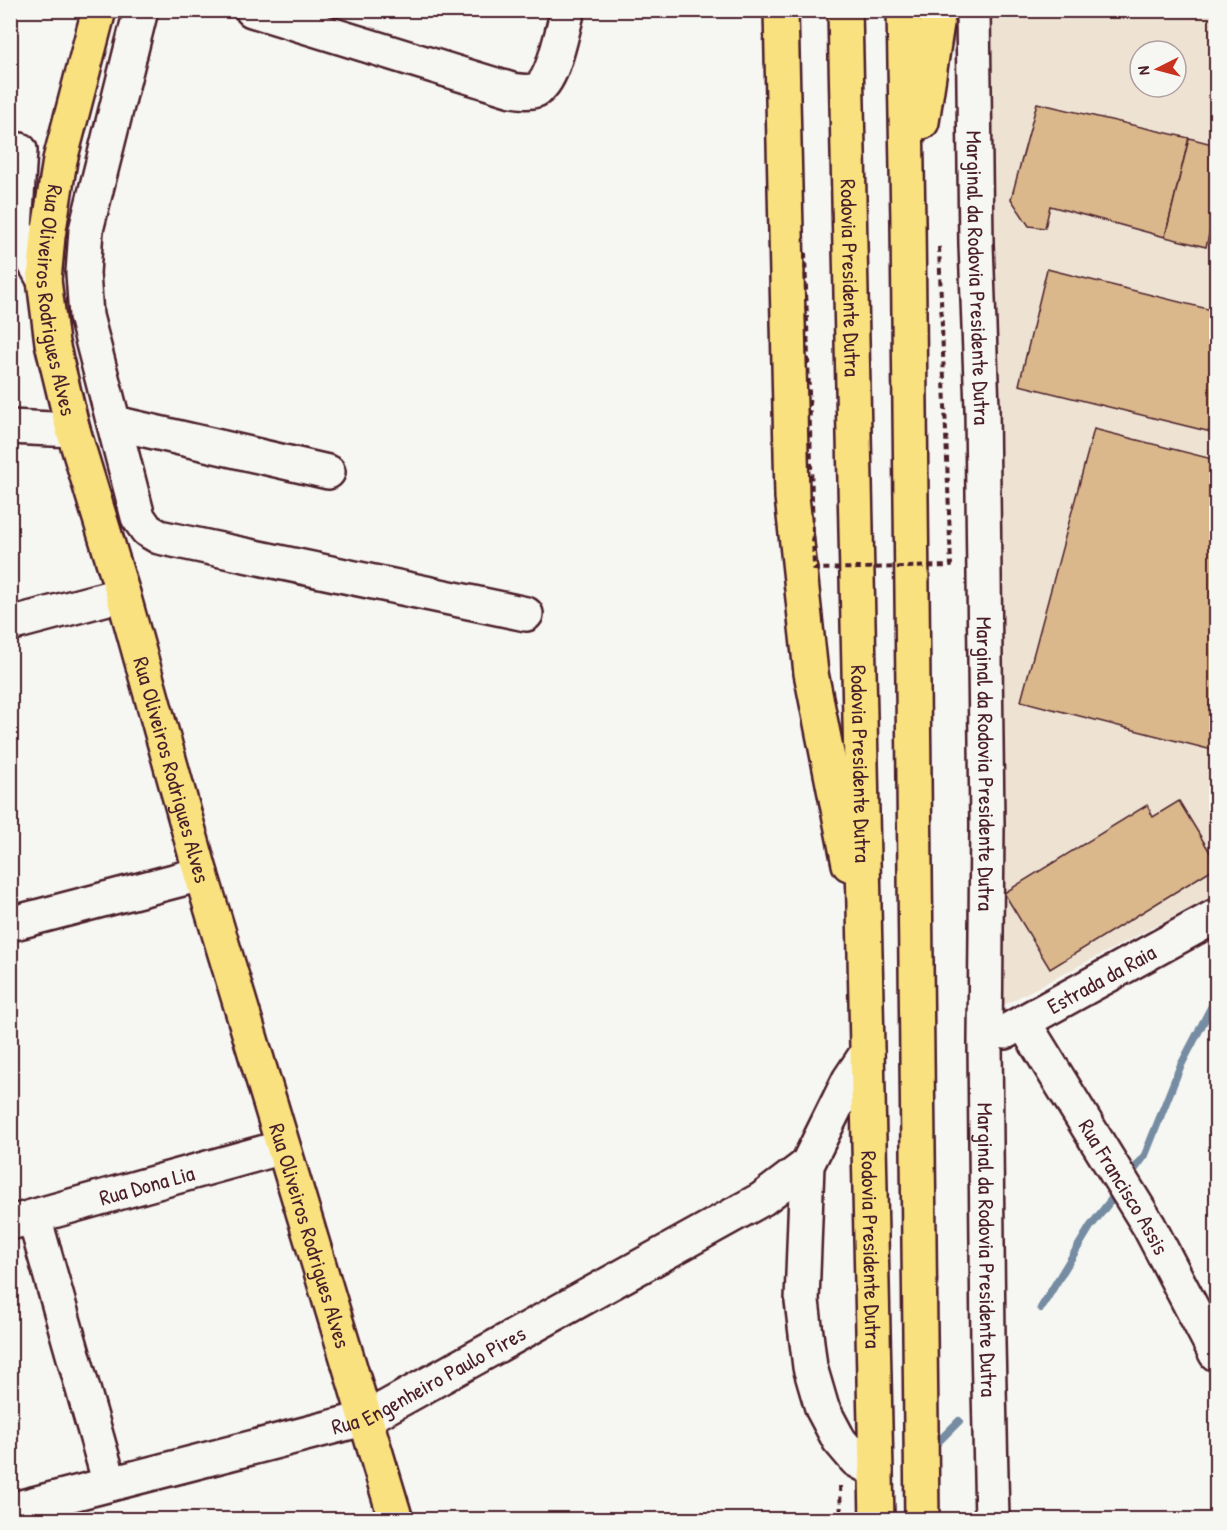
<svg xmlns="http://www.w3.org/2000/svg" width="1227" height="1530" font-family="'Patrick Hand',sans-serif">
  <rect width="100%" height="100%" fill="#f6f6f2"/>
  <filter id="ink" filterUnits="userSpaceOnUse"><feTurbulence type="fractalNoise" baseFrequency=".0167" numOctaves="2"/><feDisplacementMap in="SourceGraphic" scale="12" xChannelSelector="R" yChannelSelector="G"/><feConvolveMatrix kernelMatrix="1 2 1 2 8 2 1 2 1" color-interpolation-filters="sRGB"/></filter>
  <g filter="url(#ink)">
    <path fill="#eee3d3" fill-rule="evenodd" d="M992 11H1216V895L1002 1006ZM1140 51H1176V87H1140Z"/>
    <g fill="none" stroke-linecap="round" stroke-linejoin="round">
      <g stroke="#748ca2" stroke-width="8">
        <path d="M1128 1178 1145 1155 1180 1067 1216 998"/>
        <path d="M1041 1308 1090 1227 1118 1191"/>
        <path d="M932 1448 959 1421"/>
      </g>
    </g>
    <g fill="#dab88c" stroke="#4a1f2b" stroke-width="1.5">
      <path d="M1037 103 1189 138 1165 237 1050 206 1045 228 1029 226 1011 199Z"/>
      <path d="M1189 138 1216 145V206L1206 247 1165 237Z"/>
      <path d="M1047 269 1216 311 1215 433 1019 385Z"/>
      <path d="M1094 429 1216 460V751L1021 701Z"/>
      <path d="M1179 801 1216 862V867L1050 969 1004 893 1147 805 1153 817Z"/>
    </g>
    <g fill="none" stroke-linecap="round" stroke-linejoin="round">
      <g stroke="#4a1f2b" stroke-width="38">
        <g id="minor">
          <path d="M141 10 86 230 83 273 86 316 138 517 147 530 159 537 526 614"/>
          <path d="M252 10 512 90C520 91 528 93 536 90 554 81 562 30 568 10"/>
          <path id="s1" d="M973 10 976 244 982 408 987 825 985 1042 988 1343 992 1520"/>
          <path d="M20 150 15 228 44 280"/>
          <path d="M115 423 328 472"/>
          <path d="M10 427 73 430"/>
          <path d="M10 624 123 594"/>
          <path d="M10 924 201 874"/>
          <path id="s2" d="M1024 1023 1149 1226 1216 1354"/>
          <path id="s3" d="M1005 1032 1216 916"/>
          <path d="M867 1053 849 1080 807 1165 802 1301 810 1367 822 1408 839 1440 856 1460 876 1471"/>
          <path d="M34 1217 110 1484"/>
          <path id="s4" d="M10 1223 283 1147"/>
          <path id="s5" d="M10 1510 367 1418 762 1199 807 1165"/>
        </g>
      </g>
      <g stroke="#4a1f2b" stroke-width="38">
        <g id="major">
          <path id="s6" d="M99 10 60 160 48 236 44 280 52 343 73 430 123 594 201 874 396 1520"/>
        </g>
      </g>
      <g stroke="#4a1f2b" stroke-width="38">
        <g id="highway">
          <path d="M781 10 792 497 811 673 849 864"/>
          <path id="s7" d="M845 10 877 1520"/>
          <path d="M904 10 908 222 922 1520"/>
          <path d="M922 122 939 10"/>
        </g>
      </g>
      <path stroke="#4a1f2b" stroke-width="4" stroke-dasharray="6 4.5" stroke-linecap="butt" d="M840 1486 841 1520"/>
      <use href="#minor" stroke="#f6f6f2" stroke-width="33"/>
      <use href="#major" stroke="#fae180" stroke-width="33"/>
      <use href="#highway" stroke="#fae180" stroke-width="33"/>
      <path stroke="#4a1f2b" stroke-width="4" stroke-dasharray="6 4.5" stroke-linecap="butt" d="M805 253 814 569 951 566 939 246"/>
    </g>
  </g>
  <g text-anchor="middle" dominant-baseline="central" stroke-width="4.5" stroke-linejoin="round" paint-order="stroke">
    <g font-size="22" fill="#4a1f2b" stroke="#f6f6f2">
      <text stroke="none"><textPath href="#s7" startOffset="268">Rodovia Presidente Dutra</textPath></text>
      <text stroke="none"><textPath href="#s1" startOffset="268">Marginal da Rodovia Presidente Dutra</textPath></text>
      <text stroke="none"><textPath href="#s6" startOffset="297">Rua Oliveiros Rodrigues Alves</textPath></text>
      <text stroke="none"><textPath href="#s7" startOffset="754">Rodovia Presidente Dutra</textPath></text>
      <text stroke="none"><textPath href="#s1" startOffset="754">Marginal da Rodovia Presidente Dutra</textPath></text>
      <text stroke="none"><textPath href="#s6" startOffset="783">Rua Oliveiros Rodrigues Alves</textPath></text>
      <text stroke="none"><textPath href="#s3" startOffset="110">Estrada da Raia</textPath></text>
      <text stroke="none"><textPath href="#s4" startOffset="142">Rua Dona Lia</textPath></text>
      <text stroke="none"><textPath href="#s2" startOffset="192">Rua Francisco Assis</textPath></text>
      <text stroke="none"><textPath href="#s6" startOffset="1269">Rua Oliveiros Rodrigues Alves</textPath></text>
      <text stroke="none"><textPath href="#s7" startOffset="1240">Rodovia Presidente Dutra</textPath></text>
      <text stroke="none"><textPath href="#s1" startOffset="1240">Marginal da Rodovia Presidente Dutra</textPath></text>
      <text stroke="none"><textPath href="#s5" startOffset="440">Rua Engenheiro Paulo Pires</textPath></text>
    </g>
  </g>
  <rect width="1227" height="1530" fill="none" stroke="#f6f6f2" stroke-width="36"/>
  <rect x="18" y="18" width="1191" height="1494" fill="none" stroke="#4a1f2b" stroke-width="2" filter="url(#ink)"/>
  <g transform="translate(1158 69) rotate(264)"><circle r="28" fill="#f6f6f2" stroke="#b1a0a2" stroke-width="1.5"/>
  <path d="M0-4.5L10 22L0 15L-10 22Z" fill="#c8321e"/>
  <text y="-9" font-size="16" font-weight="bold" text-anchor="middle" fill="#4a1f2b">N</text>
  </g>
</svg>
